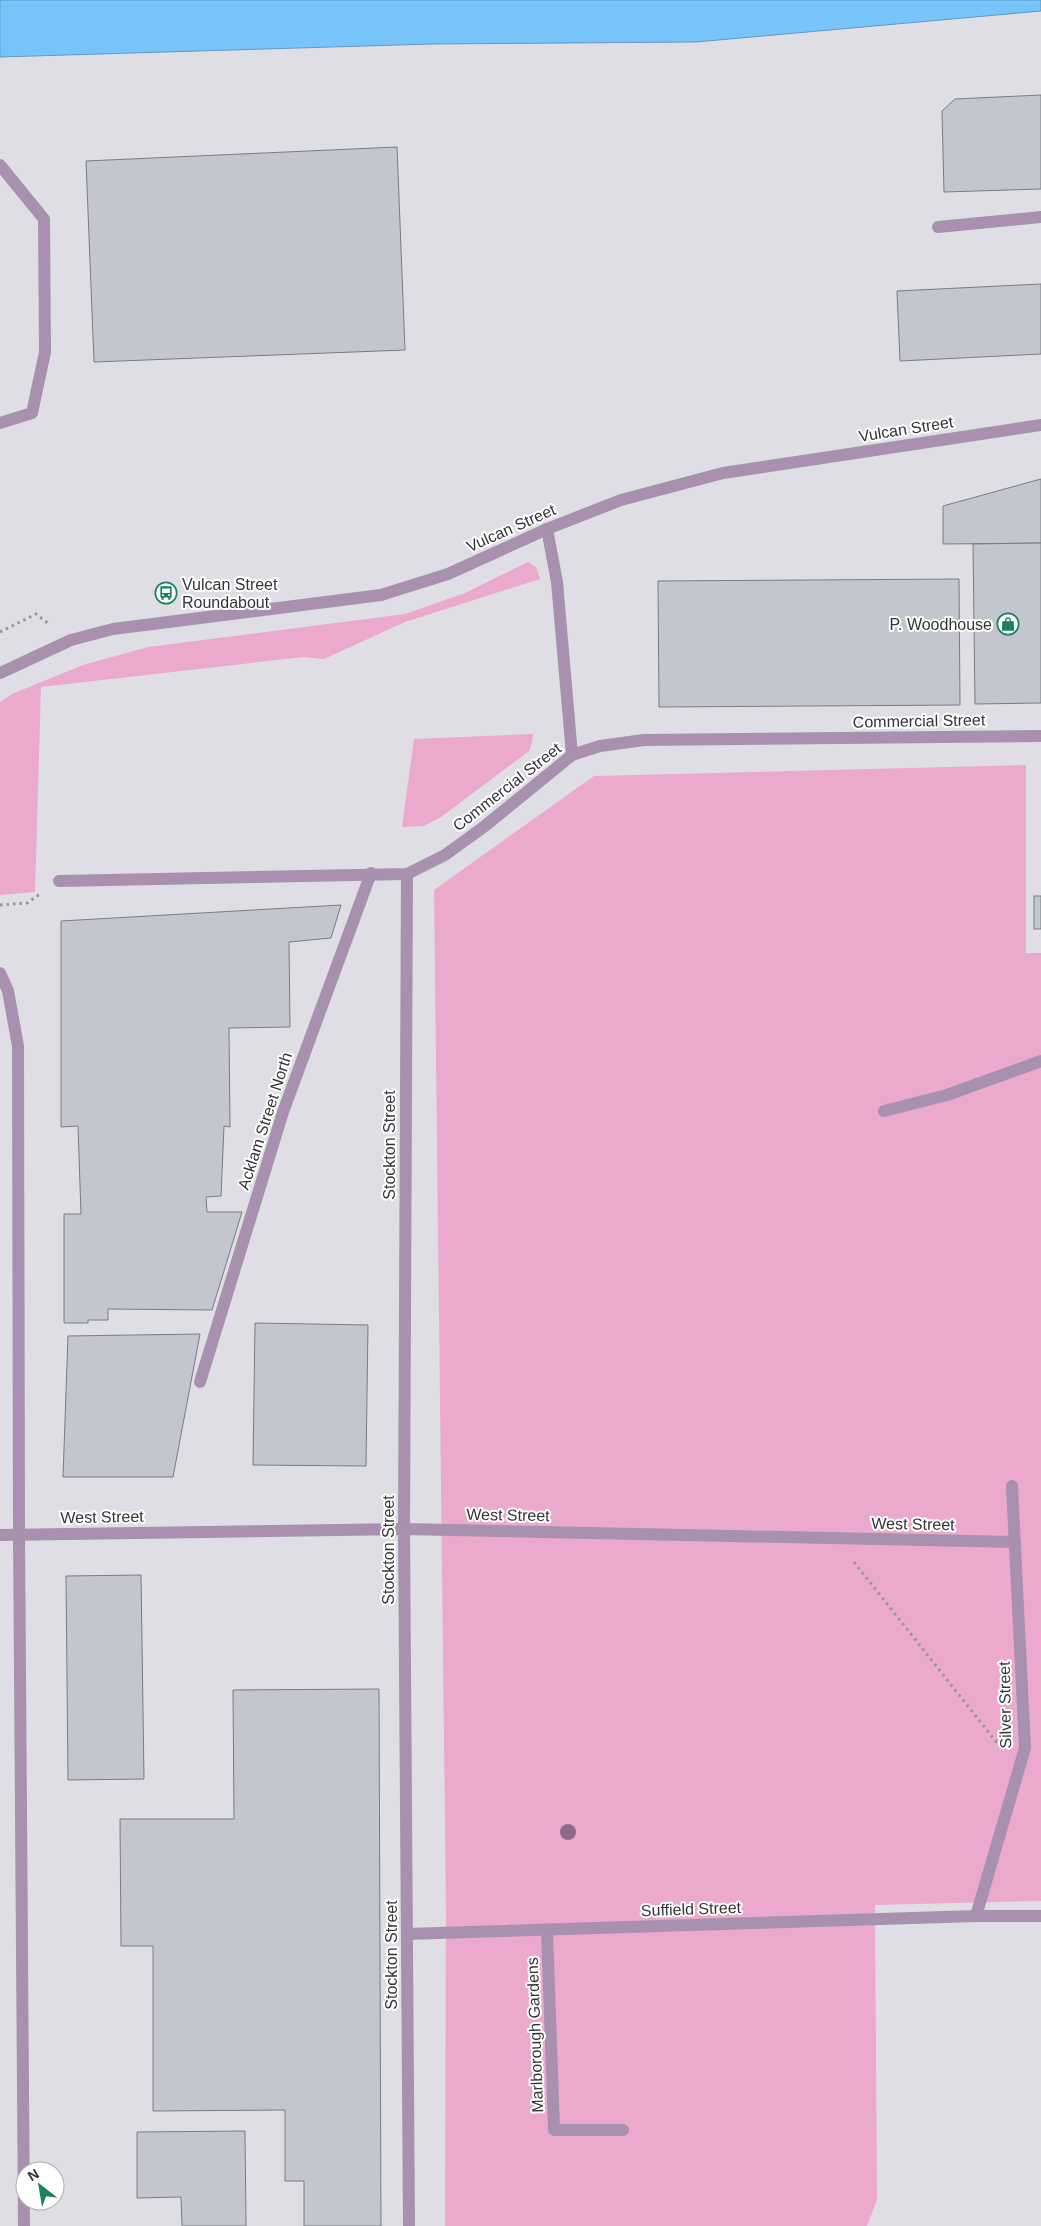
<svg xmlns="http://www.w3.org/2000/svg" width="1041" height="2226" font-family="Arial,sans-serif">
  <rect width="100%" height="100%" fill="#dfdee5"/>
  <g fill="#eba9ce">
    <path d="M528 562 536 567 540 579 405 622 324 659 303 657 41 687 35 892 0 895V702L12 694 83 665 148 647 405 614 465 593Z"/>
    <path d="M533 734 532 743 529 751 441 817 424 826 402 827 414 739Z"/>
    <path d="M1026 765V953H1041V1901L875 1905 877 2200 867 2226H445L446 1910 434 890 594 776Z"/>
  </g>
  <path fill="#77c4fb" stroke="#6398c0" d="M0 0H1041V11L696 42 431 44 0 57Z"/>
  <g fill="#c3c6cd" stroke="#7a7c82">
    <path d="M1041 95V189L944 192 942 111 955 99Z"/>
    <path d="M397 147 405 350 94 362 86 161Z"/>
    <path d="M1041 284V354L900 361 897 291Z"/>
    <path d="M1041 479V543L943 544V506Z"/>
    <path d="M1041 543V703L975 704 973 544Z"/>
    <path d="M959 579 960 705 659 707 658 581Z"/>
    <rect x="1034" y="896" width="7" height="33"/>
    <path d="M341 905 331 938 289 942 290 1027 229 1028 230 1127 224 1126 221 1196 206 1197 207 1212H242L212 1310 108 1309V1320H88V1323H64V1214H81L78 1126 61 1127V921Z"/>
    <path d="M255 1323 368 1325 366 1466 253 1465Z"/>
    <path d="M200 1334 173 1477H63L68 1336Z"/>
    <path d="M141 1575 144 1779 68 1780 66 1576Z"/>
    <path d="M379 1689 381 2226H304V2181H285V2110L153 2111V1946H121L120 1819H234L233 1690Z"/>
    <path d="M245 2131 246 2226H182L181 2197 137 2198V2132Z"/>
  </g>
  <g fill="none" stroke-linecap="round" stroke-linejoin="round">
    <g stroke="#97969c" stroke-width="3" stroke-dasharray="2.5 4" stroke-linecap="butt">
      <path d="M0 632 36 614 49 624"/>
      <path d="M0 905 27 903 40 894"/>
      <path d="M854 1562 1001 1748"/>
    </g>
    <g stroke="#a891ae" stroke-width="12">
      <path d="M0 165 44 219 45 352 32 413 0 423"/>
      <path d="M938 227 1041 217"/>
      <path d="M547 529 557 582 572 755"/>
      <path d="M0 673 71 640 113 629 381 595 448 574 547 529 621 500 723 473 1041 425"/>
      <path d="M407 874 404 1529 409 2226"/>
      <path d="M59 881 407 874 445 855 485 826 572 755 600 746 644 740 1041 736"/>
      <path d="M0 973 8 991 18 1046 19 1535 24 2226"/>
      <path d="M884 1111 947 1095 1041 1061"/>
      <path d="M200 1382 283 1112 371 873"/>
      <path d="M0 1535 404 1529 1015 1542"/>
      <path d="M976 1916 1025 1748 1012 1486"/>
      <path d="M547 1930 554 2130H623"/>
      <path d="M407 1934 976 1916H1041"/>
    </g>
  </g>
  <circle fill="#906986" cx="568" cy="1832" r="8"/>
  <defs>
    <g id="bus-ring" transform="scale(1.125)"><circle r="9.5" fill="#fff" stroke="#19815d" stroke-width="1.5"/><path d="M-5-6H5V4H4V6H2V4H-2V6H-4V4H-5ZM-3.5-4V0h7V-4ZM-3.5 1.2v1.5H-2V1.2ZM2 1.2v1.5H3.5V1.2Z" fill="#19815d"/></g>
    <g id="shop-ring" transform="scale(1.125)"><circle r="9.5" fill="#fff" stroke="#19815d" stroke-width="1.5"/><path d="M-5-2.5h2.3a2.7 3.5 0 0 1 5.4 0H5L5.5 6h-11ZM-1.5-2.5h3a1.5 2.3 0 0 0-3 0Z" fill="#19815d"/></g>
  </defs>
  <g fill-rule="evenodd">
    <use href="#bus-ring" x="166" y="593"/>
    <use href="#shop-ring" x="1008" y="624"/>
  </g>
  <g text-anchor="middle" dominant-baseline="central" stroke-width="4" stroke-linejoin="round" paint-order="stroke">
    <g font-size="16" fill="#343336" stroke="#fff">
      <text transform="translate(906 429) rotate(-9)">Vulcan Street</text>
      <text transform="translate(511 528) rotate(-24)">Vulcan Street</text>
      <text transform="translate(919 721) rotate(-1)">Commercial Street</text>
      <text transform="translate(507 787) rotate(-38)">Commercial Street</text>
      <text transform="translate(265 1121) rotate(-72)">Acklam Street North</text>
      <text transform="translate(389 1145) rotate(-90)">Stockton Street</text>
      <text transform="translate(508 1515) rotate(1)">West Street</text>
      <text transform="translate(102 1517) rotate(-1)">West Street</text>
      <text transform="translate(913 1524) rotate(1)">West Street</text>
      <text transform="translate(388 1550) rotate(-90)">Stockton Street</text>
      <text transform="translate(1005 1705) rotate(-91)">Silver Street</text>
      <text transform="translate(691 1909) rotate(-2)">Suffield Street</text>
      <text transform="translate(391 1955) rotate(-90)">Stockton Street</text>
      <text transform="translate(535 2035) rotate(-92)">Marlborough Gardens</text>
    </g>
    <g font-size="16" fill="#343336" stroke="#fff" text-anchor="start">
      <text x="182" y="584">Vulcan Street<tspan x="182" dy="18">Roundabout</tspan></text>
      <text x="992" y="624" text-anchor="end">P. Woodhouse</text>
    </g>
  </g>
  <g transform="translate(40 2186) rotate(329)"><circle r="24" fill="#ffffff" stroke="#aeadaf"/>
  <path d="M0-4L9 19L0 12L-9 19Z" fill="#19815d"/>
  <text y="-8" font-size="14" font-weight="bold" text-anchor="middle" fill="#343336">N</text>
  </g>
</svg>
